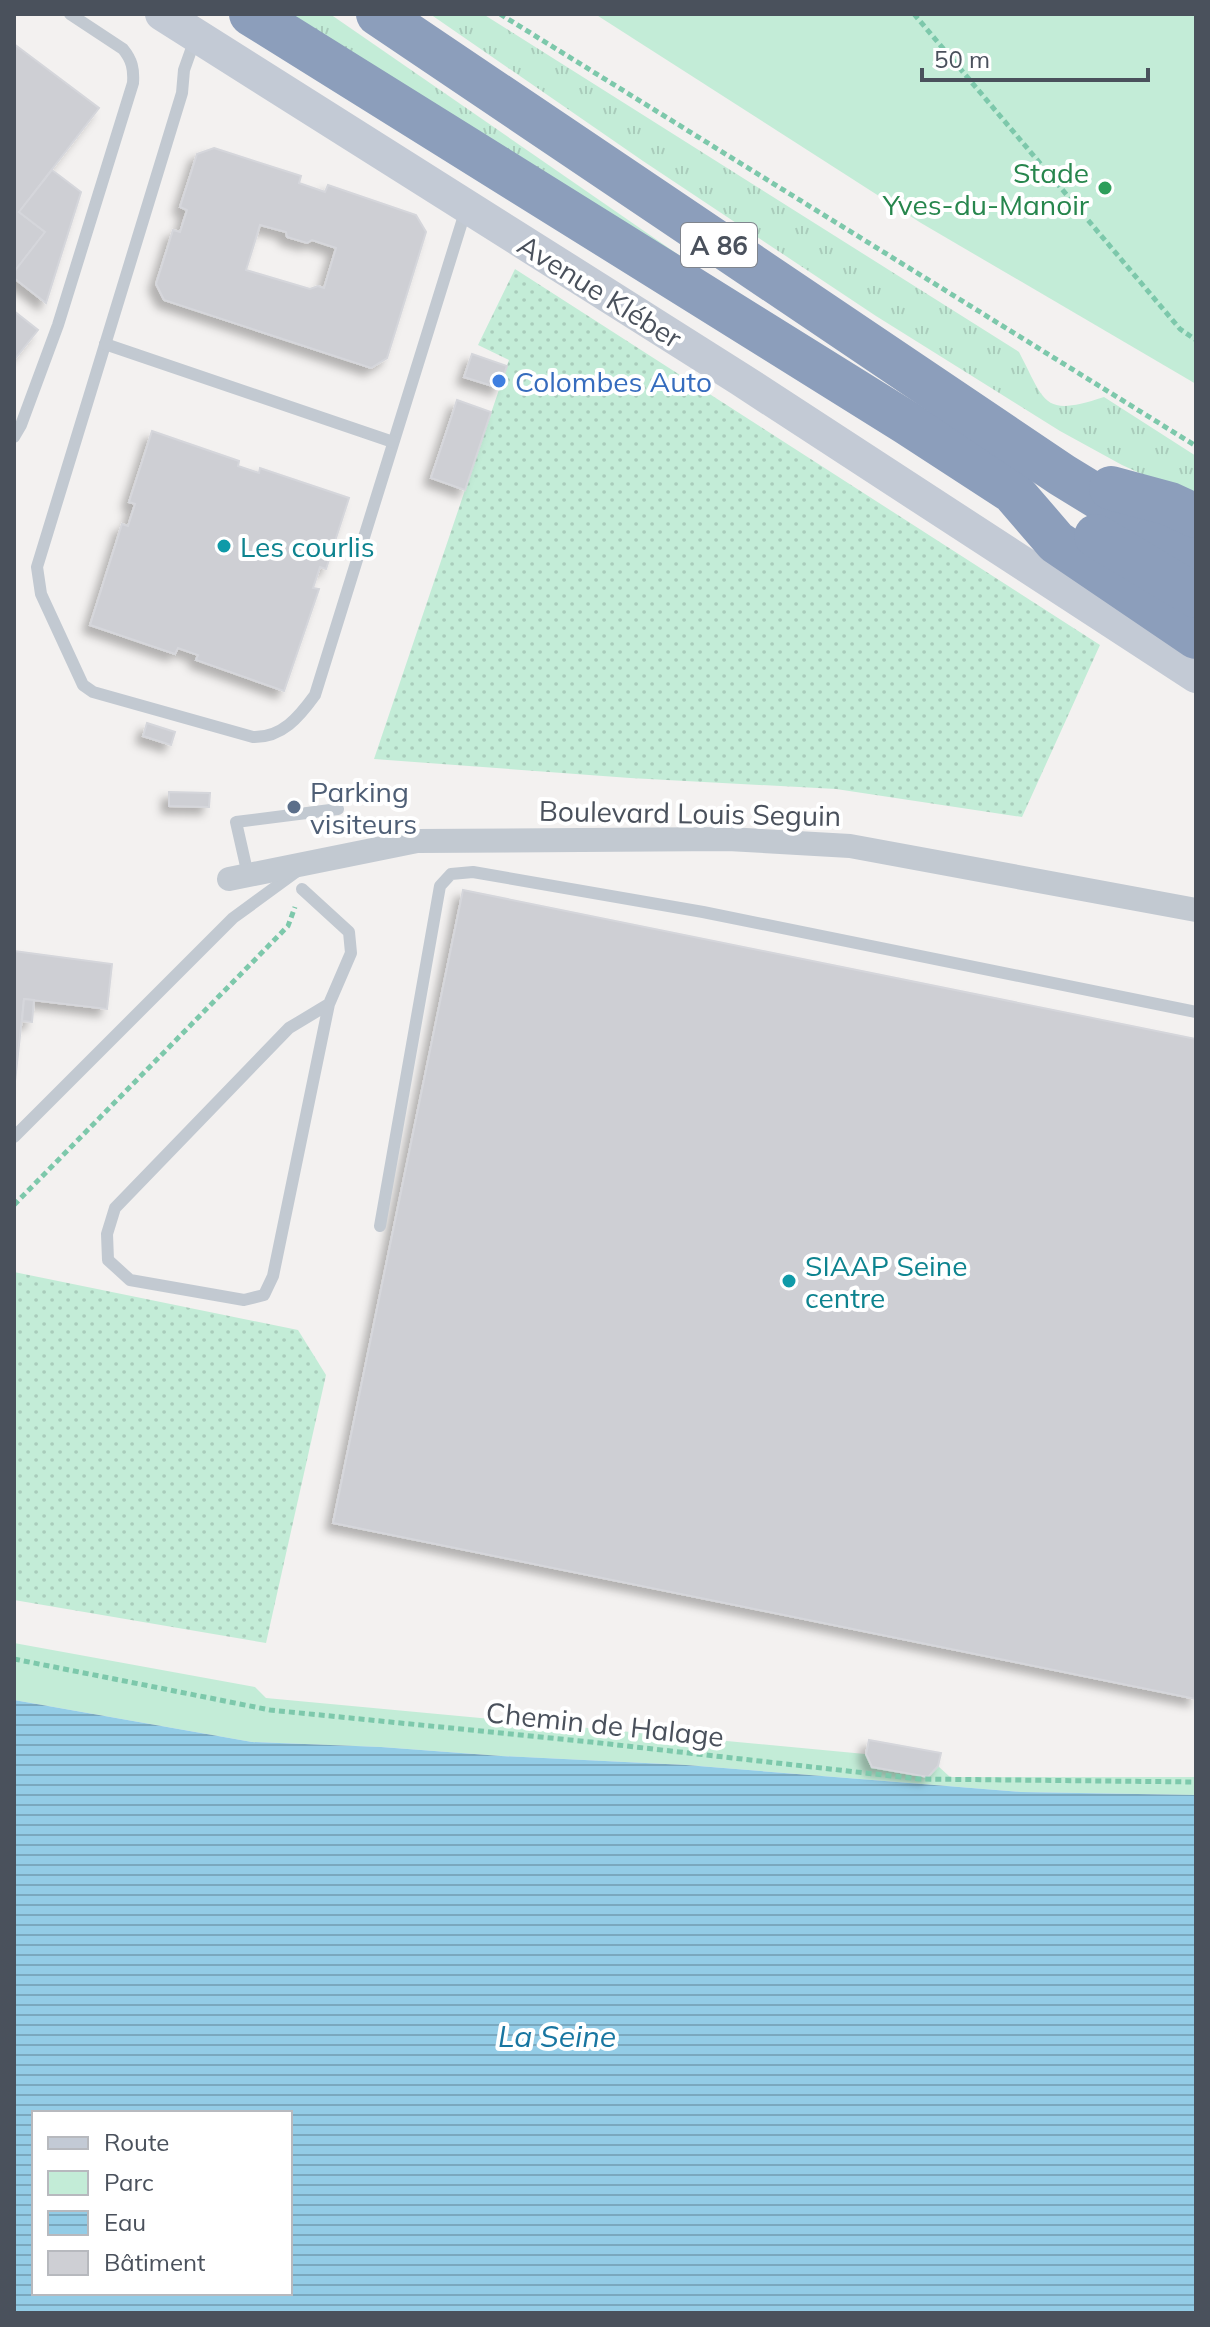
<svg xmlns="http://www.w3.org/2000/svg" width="1210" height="2327" font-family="Mulish,sans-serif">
  <defs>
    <pattern id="grass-tufts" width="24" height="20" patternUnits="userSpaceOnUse" patternTransform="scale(2)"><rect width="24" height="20" fill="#c3ecd7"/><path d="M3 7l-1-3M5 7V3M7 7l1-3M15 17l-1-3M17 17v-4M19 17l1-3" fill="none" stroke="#a9ccbb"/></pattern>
    <pattern id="garden-dots" width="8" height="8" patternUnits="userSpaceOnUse" patternTransform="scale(2)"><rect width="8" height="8" fill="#c3ecd7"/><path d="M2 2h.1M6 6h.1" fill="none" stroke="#a9ccbb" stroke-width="1.8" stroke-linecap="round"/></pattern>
    <pattern id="water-rules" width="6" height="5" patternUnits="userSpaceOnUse" patternTransform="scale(2)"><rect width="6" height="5" fill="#93cce6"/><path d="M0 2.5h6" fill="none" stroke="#7aa8be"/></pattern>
    <filter id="shadow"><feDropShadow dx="-7" dy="7" stdDeviation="4" flood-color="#0004"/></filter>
  </defs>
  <rect width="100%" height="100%" fill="#f3f1f0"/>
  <g fill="url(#grass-tufts)">
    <path d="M290 14H330L728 289Z"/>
    <path d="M430 14H483L1019 352C1046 404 1043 417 1104 397L1196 456V499L1122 465 1060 431 876 316 643 161Z"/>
  </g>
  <g fill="#c3ecd7">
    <path d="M595 14H1196V384L921 223Z"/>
    <path d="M14 1643 255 1687 266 1698 865 1754 872 1767 928 1777 938 1766 950 1777H1196V1795L1021 1792 686 1765 501 1756 381 1747 252 1742 14 1700Z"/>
  </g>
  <g fill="url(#garden-dots)">
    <path d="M515 269 1100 645 1022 817 836 789 630 778 374 759 509 360 478 345Z"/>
    <path d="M14 1272 298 1330 326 1375 266 1643 14 1600Z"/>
  </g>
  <path fill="url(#water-rules)" fill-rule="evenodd" d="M14 1700 252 1742 381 1747 501 1756 686 1765 1021 1792 1196 1795V2313H14ZM34 2113H290V2293H34Z"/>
  <g fill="#cecfd4" stroke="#d5d6db" stroke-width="2" fill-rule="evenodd" filter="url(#shadow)">
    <path d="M14 44 99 108 19 212 45 232 14 272Z"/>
    <path d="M214 148 301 176 299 183 325 192 328 185 416 215 426 232 387 358 371 368 164 300 156 284 173 230 180 232 187 210 180 207 197 154ZM260 225 286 232 287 237 307 243 312 240 336 248 324 288 318 286 310 289 246 270Z"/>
    <path d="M52 170 81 192 46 303 14 278V272L45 232 19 212Z"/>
    <path d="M14 311 38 330 14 360Z"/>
    <path d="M472 354 507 366 499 388 464 377Z"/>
    <path d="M457 400 491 412 465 490 431 478Z"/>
    <path d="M152 431 239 461 238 466 259 473 260 468 349 498 326 569 320 567 313 588 319 589 284 691 196 660 198 655 178 648 175 654 90 625 122 524 128 526 135 504 129 502Z"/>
    <path d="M147 723 175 732 171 745 143 736Z"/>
    <path d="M169 792 210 793 209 807 169 806Z"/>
    <path d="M463 890 1196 1039V1699L333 1523Z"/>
    <path d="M14 951 112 964 107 1009 24 999 14 1091Z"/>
    <path d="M24 999 34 1000 32 1022 22 1021Z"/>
    <path d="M869 1740 941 1753 938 1766 928 1777 872 1767 866 1754Z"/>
  </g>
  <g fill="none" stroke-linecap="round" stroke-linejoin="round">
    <g stroke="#7dc8ab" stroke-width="5" stroke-dasharray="6 4" stroke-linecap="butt">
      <path d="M500 14 1196 446"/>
      <path d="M914 14 1180 329 1196 340"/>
      <path d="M14 1205 288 926 295 907"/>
      <path d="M14 1659 270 1710 591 1742 919 1779 1196 1782"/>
    </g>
    <g stroke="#c2c9d1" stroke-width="12">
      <path d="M195 39 184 70 182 93 37 567 41 594 83 685 93 692 253 737C282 738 299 717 315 695L466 209"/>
      <path d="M105 344 393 442"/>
      <path d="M14 437 21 425 58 325 133 83C134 69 132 60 123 49L70 14"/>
      <path d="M248 875 236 822 338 809"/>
      <path d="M302 889 349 932 351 953 329 1004 273 1276 264 1295 244 1300 130 1280 108 1260 107 1234 115 1208 289 1028 329 1004"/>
      <path d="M14 1137 233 918 296 872"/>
      <path d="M380 1226 440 886 451 874 473 872 703 912 1196 1012"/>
    </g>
    <path stroke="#c2c9d1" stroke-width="24" d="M229 879 417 841 728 839 850 846 1196 910"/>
    <path stroke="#c3cad5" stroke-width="34" d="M162 14 740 379 1196 676"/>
    <g stroke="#8c9ebb" stroke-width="44">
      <path d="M251 14 907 423 1013 492 1056 542 1196 637"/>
      <path d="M378 14 1062 475 1196 557"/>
      <path d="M1111 488 1170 504 1196 516"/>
      <path d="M1096 536 1196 596"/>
    </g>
  </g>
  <circle fill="#2e9e5b" stroke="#fff" stroke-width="3" cx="1105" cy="188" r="8"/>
  <circle fill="#3f7fe0" stroke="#fff" stroke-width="3" cx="499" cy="381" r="8"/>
  <g fill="#0f9aa8" stroke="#fff" stroke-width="3">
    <circle cx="224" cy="546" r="8"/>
    <circle cx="789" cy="1281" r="8"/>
  </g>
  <circle fill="#5c6f8a" stroke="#fff" stroke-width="3" cx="294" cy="807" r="8"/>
  <g text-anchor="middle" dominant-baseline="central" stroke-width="8" stroke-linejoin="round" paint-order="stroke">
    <rect fill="#fff" stroke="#80858d" stroke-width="2" x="681" y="223" width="76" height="44" rx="6"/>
    <g font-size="26" font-weight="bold" fill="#4a515c">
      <text x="719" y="245">A 86</text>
    </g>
    <g font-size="28" fill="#27864d" stroke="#fff" text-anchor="end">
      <text x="1089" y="172">Stade<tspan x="1089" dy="32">Yves-du-Manoir</tspan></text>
    </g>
    <g font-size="28" fill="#4a515c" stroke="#fff">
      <text transform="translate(600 291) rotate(32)">Avenue Kléber</text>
      <text transform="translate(690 813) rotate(1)">Boulevard Louis Seguin</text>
      <text transform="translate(605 1724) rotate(6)">Chemin de Halage</text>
    </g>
    <g font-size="28" fill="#366cbe" stroke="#fff" text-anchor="start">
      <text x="515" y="381">Colombes Auto</text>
    </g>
    <g font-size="28" fill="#0d838f" stroke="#fff" text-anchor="start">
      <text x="240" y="546">Les courlis</text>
      <text x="805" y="1265">SIAAP Seine<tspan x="805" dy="32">centre</tspan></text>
    </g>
    <g font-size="28" fill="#4e5e75" stroke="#fff" text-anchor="start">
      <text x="310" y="791">Parking<tspan x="310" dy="32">visiteurs</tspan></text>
    </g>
    <g font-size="30" font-style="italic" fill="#1876a1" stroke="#fff">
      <text x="557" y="2036">La Seine</text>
    </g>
  </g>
  <rect width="1210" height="2327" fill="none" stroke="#4a515c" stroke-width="32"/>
  <rect x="32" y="2111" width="260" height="184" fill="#ffffff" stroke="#b7b9be" stroke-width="2"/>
  <rect x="48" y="2137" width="40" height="12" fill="#c3cad5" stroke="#b7b9be" stroke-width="2"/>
  <text x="104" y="2151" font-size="24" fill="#4a515c">Route</text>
  <rect x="48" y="2171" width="40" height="24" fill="#c3ecd7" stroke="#b7b9be" stroke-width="2"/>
  <text x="104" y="2191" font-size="24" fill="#4a515c">Parc</text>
  <rect x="48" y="2211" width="40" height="24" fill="url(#water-rules)" stroke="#b7b9be" stroke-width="2"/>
  <text x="104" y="2231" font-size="24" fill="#4a515c">Eau</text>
  <rect x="48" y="2251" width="40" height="24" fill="#cecfd4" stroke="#b7b9be" stroke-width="2"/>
  <text x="104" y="2271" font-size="24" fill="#4a515c">Bâtiment</text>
  <path d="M922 68v12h226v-12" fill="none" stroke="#4a515c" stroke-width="4"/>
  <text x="934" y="68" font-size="24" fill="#4a515c" stroke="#ffffff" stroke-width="6" paint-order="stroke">50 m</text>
</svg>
